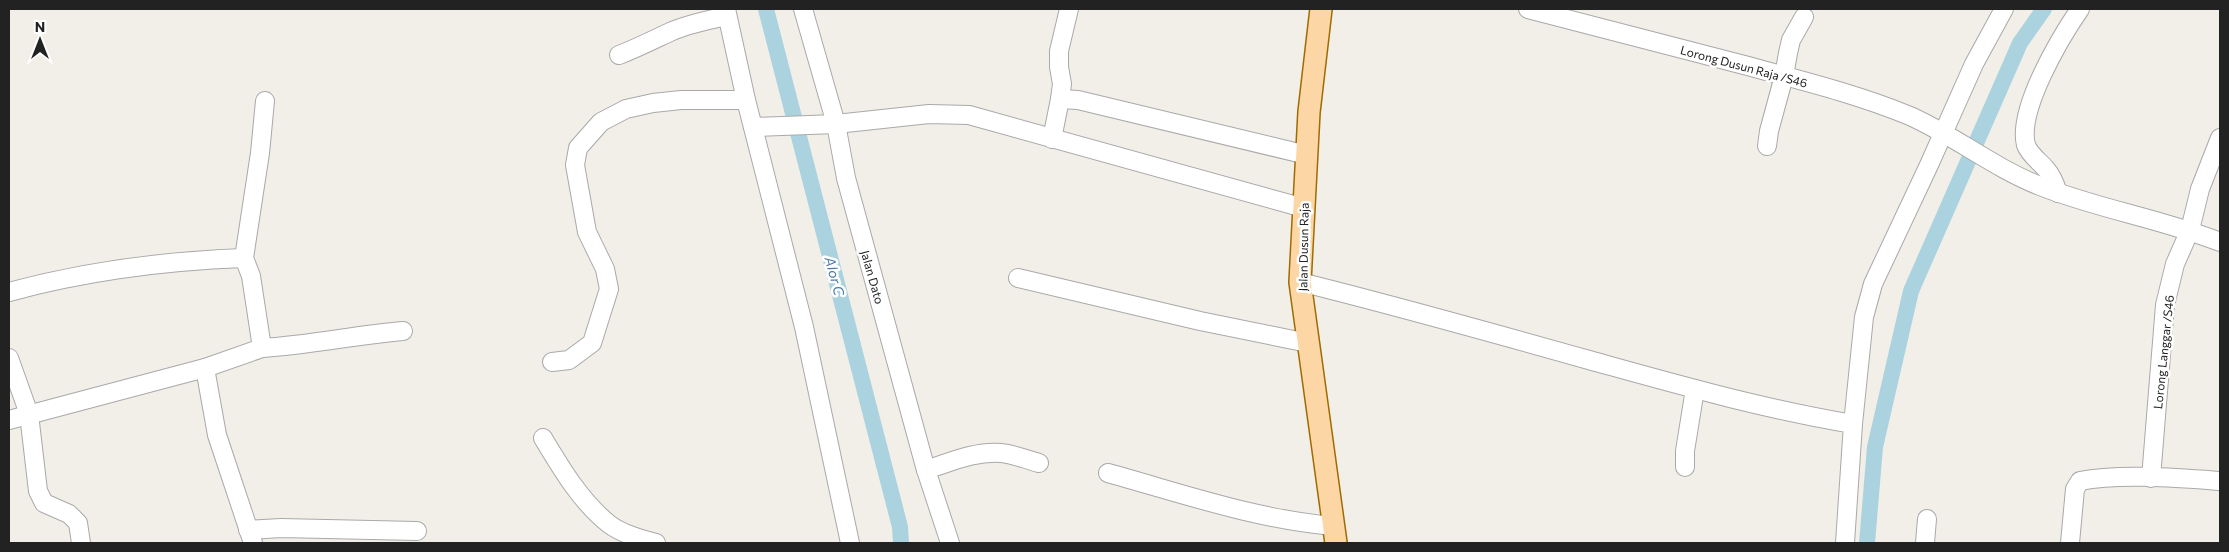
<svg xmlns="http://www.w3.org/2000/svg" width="2229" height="552" font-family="Commissioner,sans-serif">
  <rect width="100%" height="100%" fill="#f2efe9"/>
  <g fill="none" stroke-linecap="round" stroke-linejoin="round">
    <g stroke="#aad3df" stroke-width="16">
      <path d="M766 9 900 527 901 543"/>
      <path d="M1867 543 1875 447 1911 291 2020 43 2044 9"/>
    </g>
    <g stroke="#a9a9a9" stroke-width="20">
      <g id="minor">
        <path d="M726 9 746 100 804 327 850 543"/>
        <path d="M803 9 836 124 846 178 926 470 950 543"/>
        <path d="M1528 9C1600 28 1672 46 1744 65 1799 80 1857 94 1910 116 1955 136 1994 168 2040 186 2098 209 2162 219 2220 242"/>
        <path d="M619 55C637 48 653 40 670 32 688 24 708 20 727 16"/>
        <path d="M1060 99 1062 84 1059 67V51L1069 9"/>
        <path d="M753 127 836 124 929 114 969 115 1304 208"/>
        <path d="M1052 139 1060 99 1078 100 1307 155"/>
        <path d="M1767 146 1769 131 1784 76 1788 53 1791 40 1804 17"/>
        <path d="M2058 193C2055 183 2052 176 2046 169 2040 162 2029 154 2026 145 2017 110 2060 38 2080 9"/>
        <path d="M1018 278 1200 321 1308 343"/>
        <path d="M1300 282C1397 306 1493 333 1589 360 1676 384 1763 409 1853 424L1845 543"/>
        <path d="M9 292C86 271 163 261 244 258"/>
        <path d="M262 348C309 345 356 335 403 331"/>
        <path d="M9 358 29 414 38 491 44 503 69 514 78 523 81 543"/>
        <path d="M552 362 569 360 592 343 609 289 605 269 587 232 575 165 578 148 601 122 626 109 653 103 681 100H746"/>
        <path d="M9 420 205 368"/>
        <path d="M1853 424 1864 317 1873 284 1929 165 1974 64 2004 9"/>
        <path d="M543 438C561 468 581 502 609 524 622 534 641 539 656 543"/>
        <path d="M1685 467V451L1695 389"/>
        <path d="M926 470C951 462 975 451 1001 453 1014 454 1027 460 1039 463"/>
        <path d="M1108 473C1184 494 1255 519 1333 526"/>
        <path d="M2151 478 2165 305 2175 264 2190 230 2200 189 2220 138"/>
        <path d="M248 530 281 528 417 531"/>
        <path d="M253 543 217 435 205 368 262 348 251 276 244 258 260 153 265 101"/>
        <path d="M1925 543 1927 519"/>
        <path d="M2070 543 2075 489 2080 481C2119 473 2180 478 2220 481"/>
      </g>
    </g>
    <g stroke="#a06b00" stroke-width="24">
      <path id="major" d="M1321 9 1309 112 1300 282 1336 543"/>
    </g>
    <use href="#minor" stroke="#fff" stroke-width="18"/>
    <use href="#major" stroke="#fcd6a4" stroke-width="21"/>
  </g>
  <g text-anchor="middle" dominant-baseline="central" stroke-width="5" stroke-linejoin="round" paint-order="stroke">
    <g font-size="12" fill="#222" stroke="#fff">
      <text transform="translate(1744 66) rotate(15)">Lorong Dusun Raja /S46</text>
      <text transform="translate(1303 247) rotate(-89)">Jalan Dusun Raja</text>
      <text transform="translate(873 277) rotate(74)">Jalan Dato</text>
      <text transform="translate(2163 352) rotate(-84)">Lorong Langgar /S46</text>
    </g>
    <g font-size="14" font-style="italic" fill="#4a7aab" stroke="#fff">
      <text transform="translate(835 276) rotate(75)">Alor C</text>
    </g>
  </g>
  <rect width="2229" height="552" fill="none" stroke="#222222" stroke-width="20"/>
  <g transform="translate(40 40)" stroke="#ffffff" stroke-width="4" paint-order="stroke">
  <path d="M0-4L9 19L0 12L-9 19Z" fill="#222222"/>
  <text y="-8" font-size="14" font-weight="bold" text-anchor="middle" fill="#222222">N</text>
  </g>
</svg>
